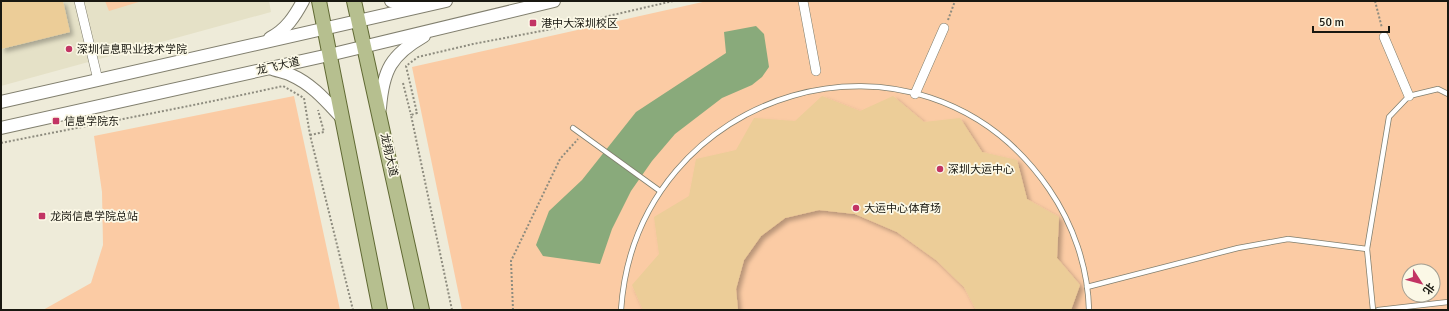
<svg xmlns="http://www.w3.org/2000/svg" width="1449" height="311" font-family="Signika,'Noto Sans SC',sans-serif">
  <defs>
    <filter id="shadow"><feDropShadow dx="3.5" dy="3.5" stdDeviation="2" flood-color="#0004"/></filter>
  </defs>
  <rect width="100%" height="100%" fill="#eeebd9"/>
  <path fill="#e5e1c7" d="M1 1H269L271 12 1 86Z"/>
  <g fill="#fbcba4" fill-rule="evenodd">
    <path d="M105 1H142L109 11Z"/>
    <path d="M707 1H1448V310H462L412 67ZM1409 271H1433V295H1409Z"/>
    <path d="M294 96 340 310H43L91 283 103 245 102 192 94 136Z"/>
  </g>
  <path fill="#89aa7b" d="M756 26 764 34 769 67 762 77 752 85 722 98 675 134 652 161 631 191 612 229 600 264 543 256 536 245 549 211 582 180 636 112 726 53 724 32Z"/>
  <g fill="#eccd98" filter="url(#shadow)">
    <path d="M1 1H63L70 32 1 49Z"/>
    <path d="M822 96 860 111 893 96 924 122 960 118 982 152 1017 160 1027 199 1059 217 1057 258 1080 285 1071 310H976L964 287 936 260 897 232 855 214 819 210 785 218 761 236 744 260 736 289 738 310H643L632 285 659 254 654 217 689 196 696 159 736 150 754 118 795 121Z"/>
  </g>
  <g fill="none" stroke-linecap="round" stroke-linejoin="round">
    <g stroke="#817f6e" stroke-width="6">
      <g id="lane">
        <path d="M573 128 660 191"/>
        <path d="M1087 287 1238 248 1288 239 1367 249"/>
        <path d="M621 310C636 87 921 2 1049 189 1073 224 1088 267 1089 310"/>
        <path d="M1373 310 1367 249 1389 117 1409 96 1438 89 1448 94"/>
        <path d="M1378 310 1448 302"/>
      </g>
    </g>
    <g stroke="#817f6e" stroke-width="10">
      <g id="street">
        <path d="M79 1 98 80"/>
        <path d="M803 1 816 71"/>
        <path d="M1384 37 1409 96"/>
        <path d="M915 94 944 28"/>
      </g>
    </g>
    <g stroke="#817f6e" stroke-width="14">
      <g id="secondary">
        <path d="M391 1 415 5"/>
        <path d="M270 38C286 30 295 16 303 1"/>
        <path d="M270 68C277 71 285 72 291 75 312 84 327 102 342 118"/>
        <path d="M1 102 446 1"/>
        <path d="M380 108C383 70 391 55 424 36"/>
        <path d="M1 128 329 55 554 1"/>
      </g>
    </g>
    <g stroke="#606933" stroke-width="16">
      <g id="primary">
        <path d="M319 1 380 310"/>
        <path d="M354 1 422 310"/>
      </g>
    </g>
    <g stroke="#8e8c7f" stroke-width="2" stroke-dasharray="2 2" stroke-linecap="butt">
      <path d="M1375 1 1382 28"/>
      <path d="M948 20 955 1"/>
      <path d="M403 83 411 115"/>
      <path d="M310 135 324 132 318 110"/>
      <path d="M1 143C95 124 189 107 283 86L304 98 310 135 353 310"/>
      <path d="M452 310 411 115 417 113 406 66 418 57 473 44 557 28 673 1"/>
      <path d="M513 310 511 261 560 159 578 139"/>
    </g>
    <use href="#lane" stroke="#fff" stroke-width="4.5"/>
    <use href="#street" stroke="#fff" stroke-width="9"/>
    <use href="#secondary" stroke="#fff" stroke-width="12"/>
    <use href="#primary" stroke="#b6bf8f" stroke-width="14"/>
  </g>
  <g fill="#c23464" stroke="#fbf8e6" stroke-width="1.5">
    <rect x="529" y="19" width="8" height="8" rx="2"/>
    <circle cx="69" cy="49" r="4"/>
    <rect x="52" y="117" width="8" height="8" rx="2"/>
    <circle cx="940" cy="169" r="4"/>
    <circle cx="856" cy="208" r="4"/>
    <rect x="38" y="212" width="8" height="8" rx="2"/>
  </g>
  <g text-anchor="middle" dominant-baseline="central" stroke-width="3.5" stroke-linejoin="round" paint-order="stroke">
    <g font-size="11" fill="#191811" stroke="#fbf8e6" text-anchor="start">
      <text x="541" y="23">港中大深圳校区</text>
      <text x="77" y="49">深圳信息职业技术学院</text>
      <text x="64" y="121">信息学院东</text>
      <text x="948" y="169">深圳大运中心</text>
      <text x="864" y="208">大运中心体育场</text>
      <text x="50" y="216">龙岗信息学院总站</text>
    </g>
    <g font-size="11" fill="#191811" stroke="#fbf8e6">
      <text transform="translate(278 66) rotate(-13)">龙飞大道</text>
      <text transform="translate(389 155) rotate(77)">龙翔大道</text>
    </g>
  </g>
  <rect width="1449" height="311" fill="none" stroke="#191811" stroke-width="4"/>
  <g transform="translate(1421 283) rotate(126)"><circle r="19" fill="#fbf8e6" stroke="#a19e91"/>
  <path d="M0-3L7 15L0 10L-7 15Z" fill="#c23464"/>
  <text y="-6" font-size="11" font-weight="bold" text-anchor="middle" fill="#191811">北</text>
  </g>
  <path d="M1313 26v6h76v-6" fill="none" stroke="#191811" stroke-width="2"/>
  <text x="1319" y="26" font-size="12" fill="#191811" stroke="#fbf8e6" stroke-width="3" paint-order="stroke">50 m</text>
</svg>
